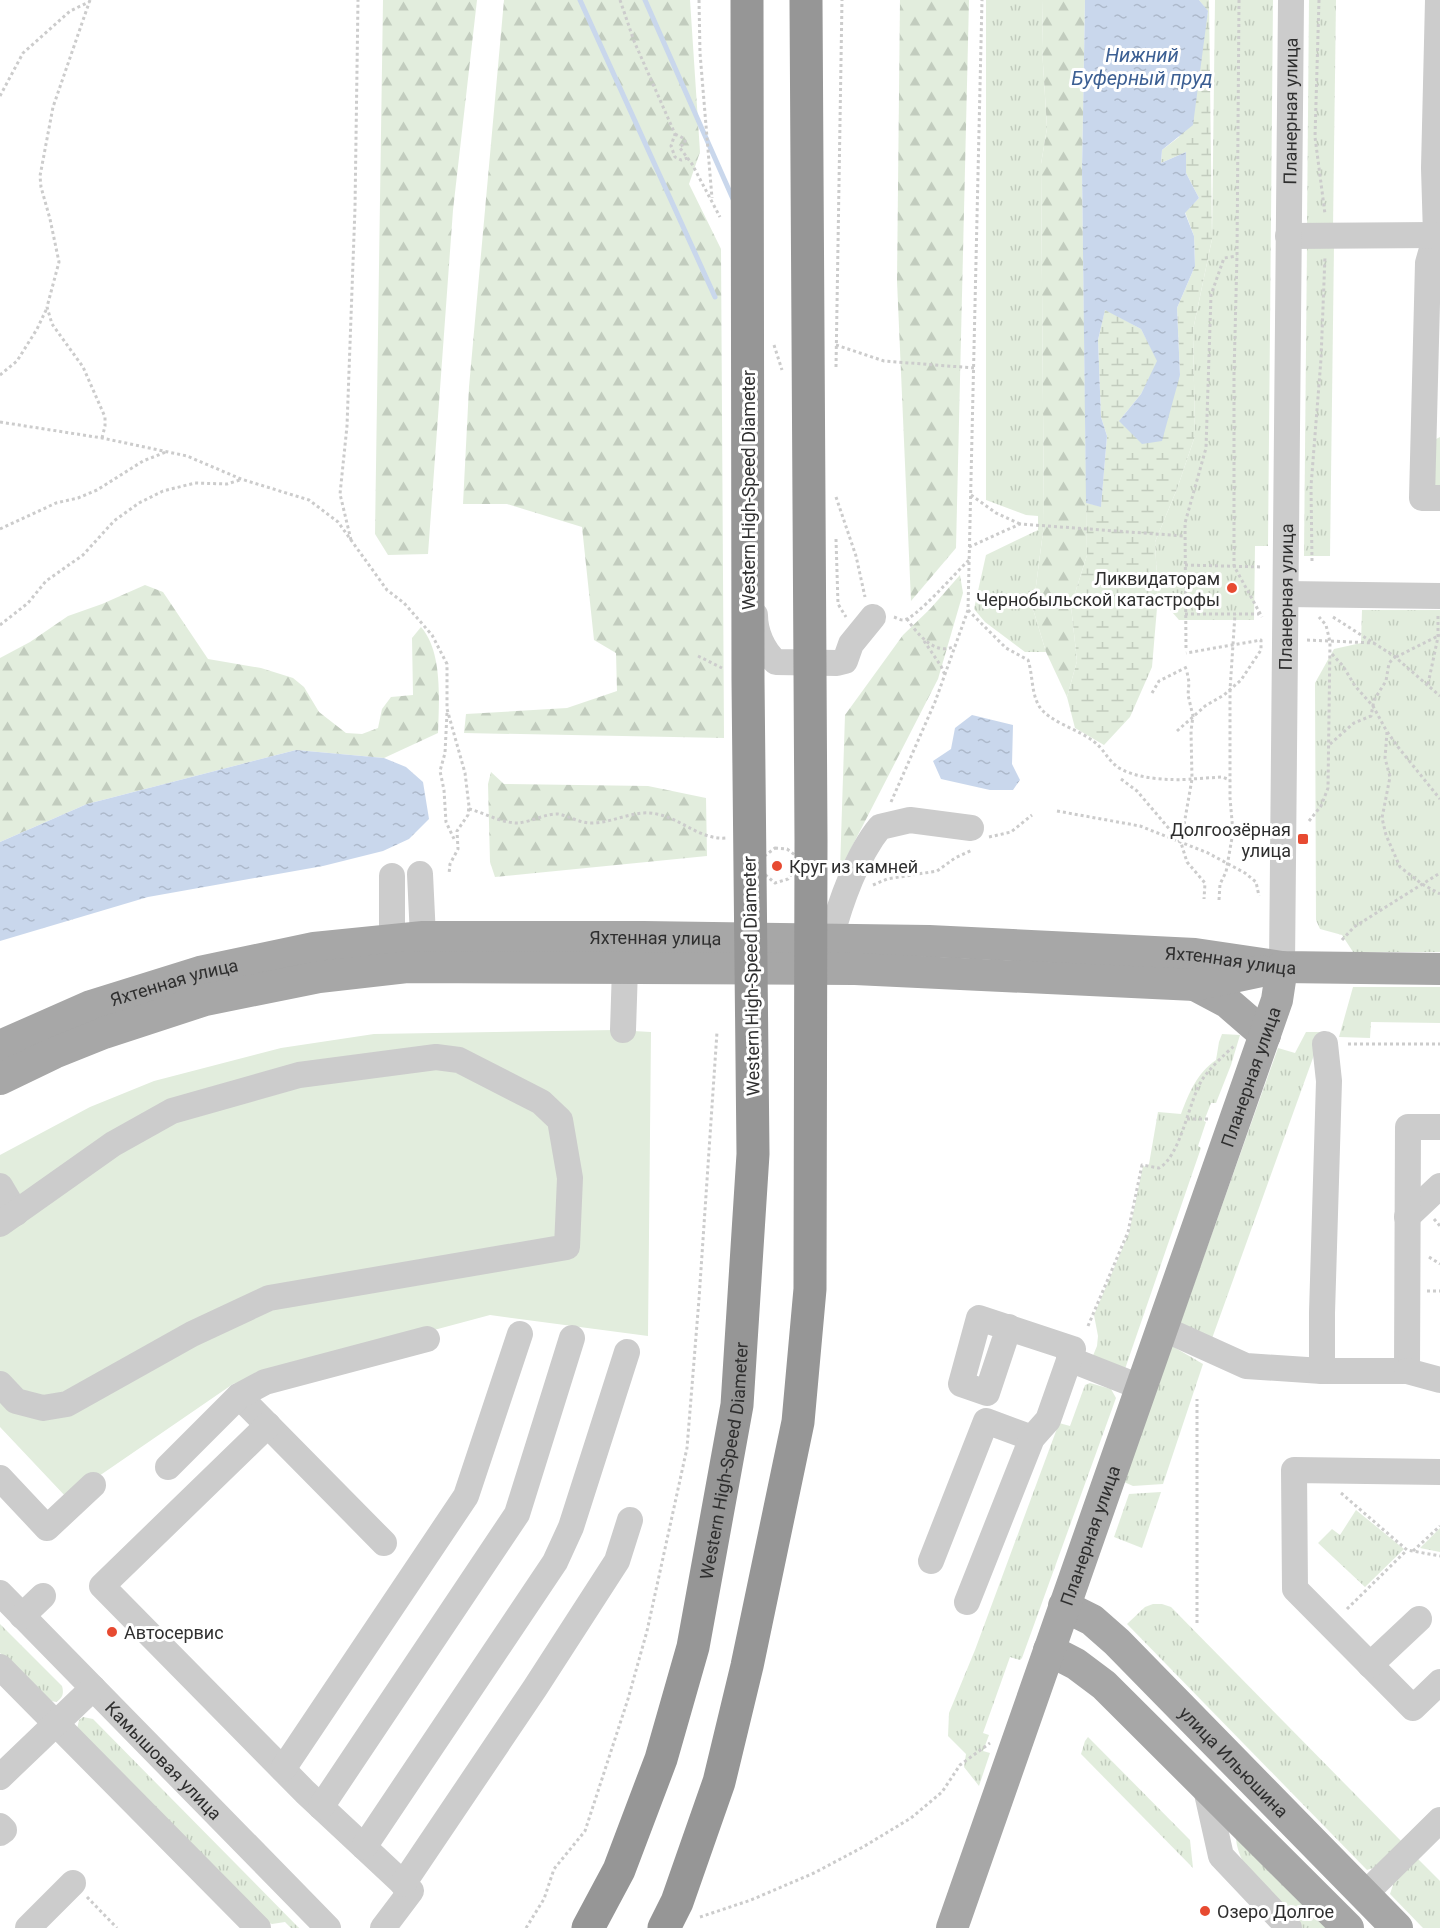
<svg xmlns="http://www.w3.org/2000/svg" width="1440" height="1928" font-family="Roboto,sans-serif">
  <defs>
    <pattern id="grass-tufts" width="24" height="20" patternUnits="userSpaceOnUse" patternTransform="scale(1.5)"><rect width="24" height="20" fill="#e2eddd"/><path d="M3 7l-1-3M5 7V3M7 7l1-3M15 17l-1-3M17 17v-4M19 17l1-3" fill="none" stroke="#c2ccbe"/></pattern>
    <pattern id="forest-firs" width="22" height="20" patternUnits="userSpaceOnUse" patternTransform="scale(1.5)"><rect width="22" height="20" fill="#e2eddd"/><path d="M5 1l3.5 6h-7zM16 11l3.5 6h-7z" fill="#c2ccbe"/></pattern>
    <pattern id="wetland-marsh" width="20" height="14" patternUnits="userSpaceOnUse" patternTransform="scale(1.5)"><rect width="20" height="14" fill="#e2eddd"/><path d="M1 5h8M5 5V1M11 12h8M15 12V8" fill="none" stroke="#c2ccbe"/></pattern>
    <pattern id="water-ripples" width="26" height="14" patternUnits="userSpaceOnUse" patternTransform="scale(1.5)"><rect width="26" height="14" fill="#c9d7ec"/><path d="M2 4q2-2 4 0t4 0M15 11q2-2 4 0t4 0" fill="none" stroke="#adb9cb"/></pattern>
  </defs>
  <rect width="100%" height="100%" fill="#fff"/>
  <g fill="url(#grass-tufts)">
    <path d="M986 0H1043L1042 48 1047 128 1041 164 1044 524 1033 609 1046 652H1025L985 622 974 609 986 555 1038 530V516L1026 515 986 500Z"/>
    <path d="M1215 0H1273L1268 546H1255L1254 620H1179L1158 596 1155 542 1177 489 1195 436 1193 330 1212 239Z"/>
    <path d="M1309 0H1336L1333 228 1307 227Z"/>
    <path d="M1307 245H1334L1330 556H1304Z"/>
    <path d="M1440 437V489H1430L1434 440Z"/>
    <path d="M1362 610H1440V952H1353L1342 935 1320 929 1316 920 1315 683 1334 649 1361 643Z"/>
    <path d="M1353 987H1440V1023L1371 1022 1370 1038 1339 1037Z"/>
    <path d="M1306 1032H1321L1318 1044 1210 1344 1178 1329 1278 1048 1295 1053Z"/>
    <path d="M1222 1034 1240 1035 1231 1065 1216 1103H1211L1204 1121 1206 1122 1198 1146 1201 1148 1125 1369 1092 1358 1097 1346 1098 1336 1094 1315 1129 1233 1143 1166 1146 1167 1149 1164 1158 1112 1181 1114C1189 1093 1197 1073 1216 1060L1219 1042Z"/>
    <path d="M1172 1346 1203 1364 1163 1484 1133 1486 1124 1482Z"/>
    <path d="M1090 1383 1111 1389 1116 1398 1022 1658 1020 1660 1010 1657 983 1733 989 1735 983 1751 990 1753 979 1786 964 1767 966 1754 948 1736 949 1713 975 1650 1059 1423 1070 1426 1085 1385Z"/>
    <path d="M1161 1492 1142 1548 1114 1537 1129 1494Z"/>
    <path d="M1356 1510 1404 1549 1365 1587 1318 1543 1332 1529 1340 1535Z"/>
    <path d="M1440 1528V1552L1420 1548Z"/>
    <path d="M1153 1604H1162L1171 1607 1405 1845 1386 1864 1367 1870 1127 1624 1145 1607Z"/>
    <path d="M0 1624 62 1686C64 1693 63 1698 56 1702L47 1700 0 1653Z"/>
    <path d="M83 1717 93 1719 299 1928H291L285 1922 272 1924 265 1921 77 1729 79 1720Z"/>
    <path d="M1088 1737 1190 1840 1193 1868 1081 1754 1085 1741Z"/>
    <path d="M1236 1836 1327 1928H1300C1278 1904 1236 1870 1236 1836Z"/>
    <path d="M1416 1857 1440 1881V1928H1423L1390 1894 1396 1876Z"/>
  </g>
  <g fill="url(#forest-firs)">
    <path d="M383 0H477L453 210 428 554 388 555 375 534Z"/>
    <path d="M504 0H690L700 152 689 184 721 249 724 738 464 733 466 714 567 708 617 691 616 653 594 640 582 527 507 504H463L469 387Z"/>
    <path d="M900 0H969L956 548 911 601 897 281Z"/>
    <path d="M1043 0H1085L1082 170 1087 555 1071 606 1077 661 1067 697 1046 652 1033 609 1044 524 1041 164 1047 128 1042 48Z"/>
    <path d="M960 575 963 593 938 679 840 870 845 715 903 635 930 609Z"/>
    <path d="M145 585 163 592 208 659 261 668 293 678 304 687 319 712 346 733 362 734 378 728 382 709 391 697 413 695 412 638 421 627C443 652 439 701 438 733L384 758 296 750 87 804 0 842V658L30 642 68 616 102 604Z"/>
    <path d="M491 772 504 784 648 786 706 798 707 856 495 877 490 862 488 784Z"/>
  </g>
  <path fill="url(#wetland-marsh)" d="M1199 0H1209L1212 239 1193 330 1195 436 1177 489 1155 542 1158 596 1152 667 1130 717 1104 745 1075 728 1067 697 1077 661 1071 606 1087 555 1086 503 1101 506 1107 436 1101 417 1098 340 1105 309 1141 329 1158 361 1141 394 1119 421 1180 375 1177 308 1195 266 1194 236 1185 212 1199 198 1186 173V152L1161 163 1162 150 1179 137 1208 12Z"/>
  <path fill="#e2eddd" d="M615 1030 651 1032 648 1336 490 1315 233 1384 67 1498 0 1427V1155L90 1107 154 1081 281 1048 374 1034Z"/>
  <g fill="url(#water-ripples)">
    <path d="M1085 0H1199L1208 11 1193 125 1162 150 1161 163 1186 152V173L1199 198 1185 213 1194 236 1195 266 1177 308 1180 375 1162 441 1142 444 1119 421 1141 394 1157 361 1141 329 1105 310 1098 340 1101 417 1107 436 1101 507 1086 503 1082 170Z"/>
    <path d="M972 715 1013 725 1012 764 1020 780 1013 790H990L941 779 933 761 951 749 955 728Z"/>
    <path d="M296 750 384 758 406 767 423 782 429 819 409 839 383 851 323 866 148 897 0 941V842L87 804Z"/>
  </g>
  <g fill="none" stroke-linecap="round" stroke-linejoin="round">
    <g stroke="#c9d7ec" stroke-width="5">
      <path d="M580 0 715 297"/>
      <path d="M645 0 733 199"/>
    </g>
    <g stroke="#ccc" stroke-width="3" stroke-dasharray="3 3" stroke-linecap="butt">
      <path d="M90 0 53 107 40 176 41 187 50 219 59 262 47 307 52 324 83 367 105 417V426L102 438"/>
      <path d="M620 0 634 41 675 134 671 146 675 157 681 160 688 158"/>
      <path d="M699 0 700 53 712 198"/>
      <path d="M1239 0 1237 256 1234 374V566L1262 617"/>
      <path d="M1319 0 1315 137 1325 214"/>
      <path d="M0 96 23 53 70 11 89 2"/>
      <path d="M675 134 685 139V144L680 146V148L692 164 720 217"/>
      <path d="M774 345 782 370"/>
      <path d="M836 345 884 361 974 368"/>
      <path d="M836 367 842 0"/>
      <path d="M0 375 17 361 37 329 47 308"/>
      <path d="M0 422 102 438 187 456 241 479 309 500 338 522 387 590 404 603 432 635 447 664V709L465 773 469 806 468 815 457 831 458 849 450 864 449 874"/>
      <path d="M971 495 996 513 1020 524"/>
      <path d="M836 497 856 556 865 597"/>
      <path d="M0 529 56 503 78 498 97 490 143 461 166 452"/>
      <path d="M836 539 838 604 846 617"/>
      <path d="M351 540 340 494 347 426 355 208 358 0"/>
      <path d="M969 547 1020 524 1184 536"/>
      <path d="M1312 561 1311 486 1321 359 1325 256"/>
      <path d="M1185 565 1263 567"/>
      <path d="M968 610 1006 648 1028 660C1033 675 1031 692 1039 706 1049 722 1078 729 1093 741 1102 747 1107 758 1115 765 1131 779 1172 781 1192 779L1191 731 1193 716 1188 695 1189 682 1187 672"/>
      <path d="M1185 614H1259"/>
      <path d="M894 617C897 618 900 620 903 620 915 620 957 571 969 560"/>
      <path d="M1333 617 1394 656 1440 696"/>
      <path d="M907 619C917 633 935 657 955 646"/>
      <path d="M0 625 28 603 46 581 83 555 114 521 139 503 163 491 195 483 227 484 240 480"/>
      <path d="M1307 640 1374 643"/>
      <path d="M924 641 941 666 945 675"/>
      <path d="M1186 648 1185 523 1206 448 1211 295 1224 258 1237 256"/>
      <path d="M1332 654 1343 666 1355 686 1373 706 1386 730 1398 747 1440 799"/>
      <path d="M698 656 722 668"/>
      <path d="M1396 657 1440 635"/>
      <path d="M1428 684 1438 637V616"/>
      <path d="M1152 693 1159 681 1187 667"/>
      <path d="M447 713 445 753 440 771 444 790 446 822 455 841"/>
      <path d="M1177 731 1205 706 1224 695 1241 680 1261 650V640L1186 653"/>
      <path d="M1387 732 1385 758 1390 777 1382 818 1386 835 1400 867 1422 884 1440 894"/>
      <path d="M1330 744 1354 723 1371 716 1374 700 1386 681 1389 663 1395 657"/>
      <path d="M1121 779 1137 791 1160 818 1181 843 1187 862 1205 883 1204 899"/>
      <path d="M891 802 935 702 968 610 982 0"/>
      <path d="M469 809C485 813 501 823 518 823 530 822 548 813 558 814 570 816 580 824 594 823 615 822 636 809 657 814 682 819 700 840 726 838"/>
      <path d="M1057 811 1140 826 1208 853 1245 873 1256 882 1259 896"/>
      <path d="M1309 821 1321 806 1328 788 1330 642 1326 625 1319 617"/>
      <path d="M989 837 1011 832 1032 815"/>
      <path d="M1181 842 1192 779 1222 777 1230 780"/>
      <path d="M775 848 787 849 795 855 796 867 788 879 775 883 762 872V858Z"/>
      <path d="M873 885 887 879 937 871 955 858 972 850"/>
      <path d="M1219 900 1220 884 1226 872 1233 832 1230 798V690L1235 614"/>
      <path d="M1342 940 1354 927 1440 873"/>
      <path d="M1348 1044H1440"/>
      <path d="M1187 1119H1210"/>
      <path d="M1434 1219 1440 1226"/>
      <path d="M1429 1257 1440 1264"/>
      <path d="M1427 1291H1440"/>
      <path d="M1088 1326 1128 1232 1142 1165 1159 1168C1181 1156 1189 1100 1202 1080 1208 1070 1225 1054 1234 1046"/>
      <path d="M1341 1493 1407 1550 1440 1556"/>
      <path d="M1413 1551 1440 1526"/>
      <path d="M1347 1609 1406 1551"/>
      <path d="M1197 1623V1399"/>
      <path d="M87 1897 117 1928"/>
      <path d="M700 1917 751 1900 814 1873 863 1847 911 1818 942 1792 960 1765 990 1743"/>
      <path d="M526 1928 544 1899 554 1869 585 1831 628 1699 647 1631 687 1448 699 1299 717 1032"/>
    </g>
    <g stroke="#ccc" stroke-width="26">
      <path d="M1438 0 1434 168 1436 235 1428 263 1422 498H1440"/>
      <path d="M1288 236 1436 235"/>
      <path d="M1286 594 1440 596"/>
      <path d="M755 615C755 632 763 651 776 662L837 663 845 661 851 644 873 617"/>
      <path d="M392 876V940L401 957"/>
      <path d="M831 938C840 903 857 855 880 827L910 820 971 828"/>
      <path d="M414 954 423 937 420 874"/>
      <path id="s1" d="M1282 967 1291 0"/>
      <path d="M623 1030 625 968"/>
      <path d="M0 1186 16 1213"/>
      <path d="M1407 1217 1440 1186"/>
      <path d="M0 1224 113 1144 172 1111 299 1075 436 1057 459 1060 541 1102 560 1120 570 1178 567 1247 269 1298 192 1334 67 1404 43 1408 16 1401 0 1384"/>
      <path d="M1162 1328 1246 1366 1322 1371H1407L1408 1127H1440"/>
      <path d="M1069 1359 1140 1387"/>
      <path d="M1322 1371V1313L1329 1081 1325 1044"/>
      <path d="M1407 1371 1440 1380"/>
      <path d="M239 1396 384 1543"/>
      <path d="M268 1425 102 1586 305 1792 411 1891 383 1928"/>
      <path d="M168 1467 239 1396 265 1382 427 1339"/>
      <path d="M1440 1472 1294 1470 1295 1589 1413 1708 1440 1682"/>
      <path d="M0 1478 47 1528 93 1485"/>
      <path d="M931 1561 986 1421 1032 1438"/>
      <path id="s2" d="M0 1593 328 1928"/>
      <path d="M967 1602 1032 1438 1048 1420 1073 1349 979 1318 961 1384 987 1393 1009 1327"/>
      <path d="M22 1616 43 1596"/>
      <path d="M1370 1665 1419 1619"/>
      <path d="M0 1667 258 1928"/>
      <path d="M283 1769 466 1496 520 1334"/>
      <path d="M0 1777 93 1688"/>
      <path d="M1206 1789 1221 1856 1289 1928"/>
      <path d="M321 1807 517 1514 572 1338"/>
      <path d="M0 1826 4 1830 0 1833"/>
      <path d="M364 1847 555 1562 571 1527 627 1352"/>
      <path d="M403 1884 535 1688 617 1561 630 1520"/>
      <path d="M1364 1895 1440 1820"/>
      <path d="M28 1928 73 1883"/>
    </g>
    <g stroke="#a7a7a7" stroke-width="32">
      <path d="M1195 985 1227 1002 1265 1035"/>
      <path id="s3" d="M0 1046 91 1006 200 972 314 948 423 937H644L929 941 1195 954 1282 967 1440 969"/>
      <path d="M0 1079 54 1053 104 1033 205 1000 319 977 407 967 855 969 1195 985 1261 971"/>
      <path id="s4" d="M1064 1606 1092 1620 1117 1642 1397 1928"/>
      <path d="M1049 1650 1076 1664 1104 1685 1348 1928"/>
      <path id="s5" d="M952 1928 1277 1000 1282 967"/>
    </g>
    <g stroke="#969696" stroke-width="33">
      <path id="s6" d="M588 1928 619 1870 661 1759 693 1647 737 1405 753 1154 748 680 747 0"/>
      <path d="M664 1928 677 1902 719 1782 747 1666 798 1422 810 1289 811 840 806 0"/>
    </g>
  </g>
  <g fill="#e74a31" stroke="#fff" stroke-width="2">
    <circle cx="1232" cy="588" r="6"/>
    <rect x="1297" y="833" width="12" height="12" rx="3"/>
    <circle cx="777" cy="866" r="6"/>
    <circle cx="112" cy="1632" r="6"/>
    <circle cx="1205" cy="1911" r="6"/>
  </g>
  <g text-anchor="middle" dominant-baseline="central" stroke-width="6" stroke-linejoin="round" paint-order="stroke">
    <g font-size="18" fill="#2f2f2f" stroke="#fff">
      <text stroke="none"><textPath href="#s1" startOffset="856">Планерная улица</textPath></text>
      <text transform="translate(748 490) rotate(-90)">Western High-Speed Diameter</text>
      <text stroke="none"><textPath href="#s1" startOffset="370">Планерная улица</textPath></text>
      <text stroke="none"><textPath href="#s3" startOffset="672">Яхтенная улица</textPath></text>
      <text stroke="none"><textPath href="#s3" startOffset="1248">Яхтенная улица</textPath></text>
      <text transform="translate(751 976) rotate(-91)">Western High-Speed Diameter</text>
      <text stroke="none"><textPath href="#s3" startOffset="186">Яхтенная улица</textPath></text>
      <text stroke="none"><textPath href="#s5" startOffset="902">Планерная улица</textPath></text>
      <text stroke="none"><textPath href="#s6" startOffset="490">Western High-Speed Diameter</textPath></text>
      <text stroke="none"><textPath href="#s5" startOffset="416">Планерная улица</textPath></text>
      <text stroke="none"><textPath href="#s2" startOffset="234">Камышовая улица</textPath></text>
      <text stroke="none"><textPath href="#s4" startOffset="232">улица Ильюшина</textPath></text>
    </g>
    <g font-size="18" fill="#2f2f2f" stroke="#fff" text-anchor="start">
      <text x="1220" y="578" text-anchor="end">Ликвидаторам<tspan x="1220" dy="21">Чернобыльской катастрофы</tspan></text>
      <text x="1291" y="829" text-anchor="end">Долгоозёрная<tspan x="1291" dy="21">улица</tspan></text>
      <text x="789" y="866">Круг из камней</text>
      <text x="124" y="1632">Автосервис</text>
      <text x="1217" y="1911">Озеро Долгое</text>
    </g>
    <g font-size="20" font-style="italic" fill="#3c5f93" stroke="#fff">
      <text x="1142" y="55">Нижний<tspan x="1142" dy="23">Буферный пруд</tspan></text>
    </g>
  </g>
</svg>
